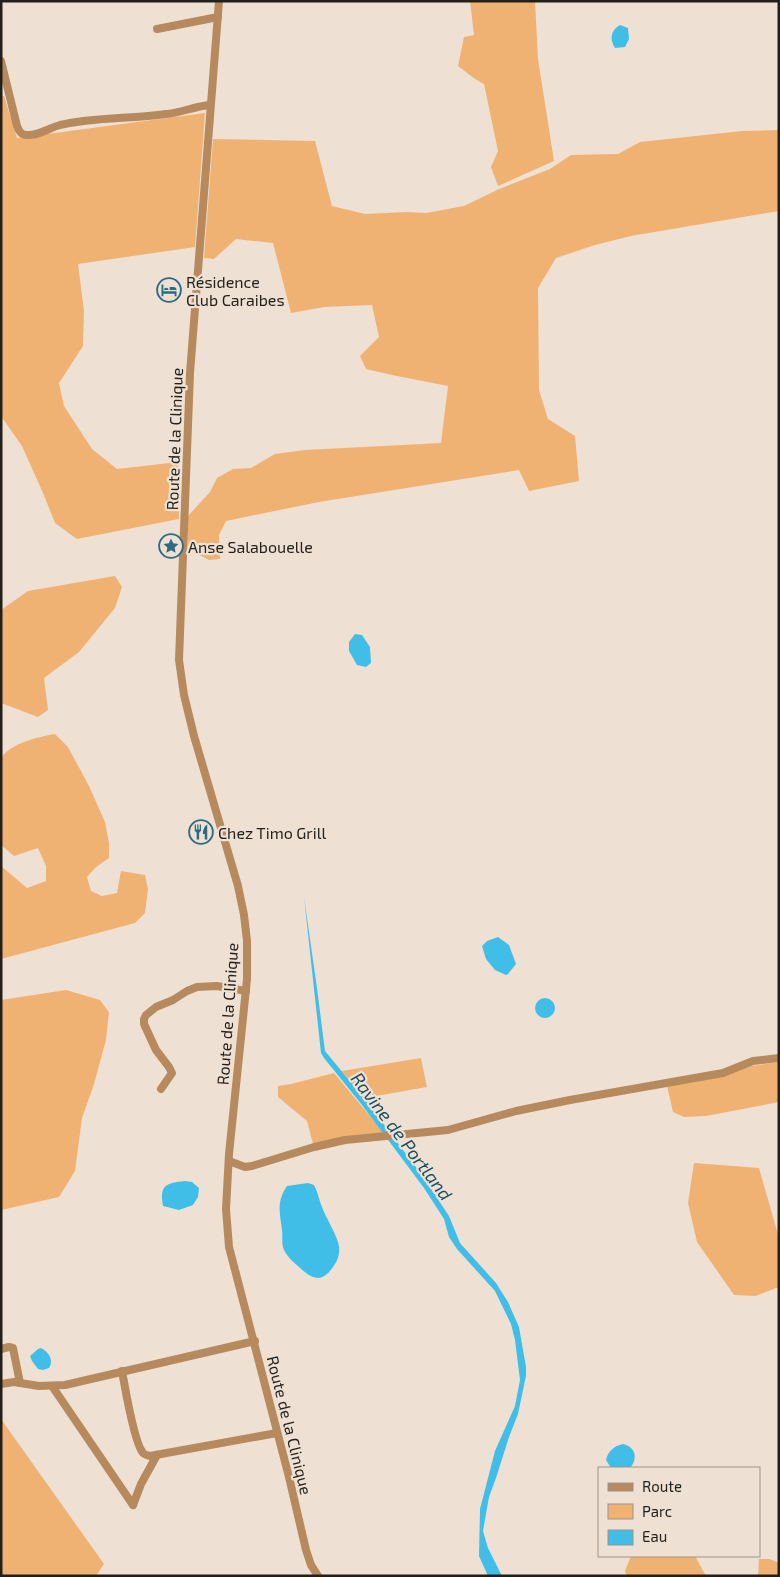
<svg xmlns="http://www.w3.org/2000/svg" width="780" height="1577" font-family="'Exo 2',sans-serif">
  <rect width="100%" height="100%" fill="#eee1d4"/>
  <g fill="#f0b272">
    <path d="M470 1H535L538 59 554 161 498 186 491 167 498 151 484 84 475 79 458 66 464 37 474 35Z"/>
    <path d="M1 96H4L17 138 205 113 195 247 78 264 84 311 83 346 59 383 64 406 92 449 117 469 178 462 179 519 77 539 55 523 43 493 22 446 1 416Z"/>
    <path d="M779 130V211L631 236 595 245 556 258 538 288 539 390 548 419 575 436 579 481 529 491 519 470 319 502 226 521 219 535 220 559 209 560 188 549V516L210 492 217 478 233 469 251 468 275 454 305 450 441 443 448 386 392 375 366 369 360 356 379 337 372 305 324 307 291 313 273 243 236 239 214 259 204 258 213 139 315 141 332 206 365 214 406 212 426 213 464 206 499 189 550 169 571 155 618 154 640 142 742 131Z"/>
    <path d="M115 576 122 587 115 608 79 652 44 678 48 710 38 717 1 703V610L28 591Z"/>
    <path d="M55 734 68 747 89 786 105 822 109 843V858L96 867 87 877 91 891 102 896 117 893 121 871 145 875 148 889 145 913 135 923 1 959V866L27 888 46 881V866L38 848 14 856 1 845V758C11 743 38 737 55 734Z"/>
    <path d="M66 990 100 1000 109 1012 106 1040 94 1084 82 1118 75 1171 59 1197 1 1210V1000Z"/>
    <path d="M421 1058 427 1087 365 1098 342 1071Z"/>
    <path d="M779 1062V1102L706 1116 684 1117 673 1112 667 1086 728 1074 752 1066Z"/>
    <path d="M334 1073 385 1134 313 1144 307 1121 278 1097V1086L291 1084Z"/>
    <path d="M694 1163 759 1168 779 1238V1287L755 1296 734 1295 697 1242 688 1203Z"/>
    <path d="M1 1419 104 1564 96 1576H1Z"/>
    <path d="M631 1556H695L706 1576H627L625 1571Z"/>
    <path d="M759 1559H770L779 1563V1576H758Z"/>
  </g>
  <g fill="#40bee8">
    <path d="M620 25 628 28 629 39 625 47 615 48C609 39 611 30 620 25Z"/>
    <path d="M355 634 362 635 370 647 371 663 366 667 357 665 349 651V642Z"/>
    <path d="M304 897 317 988 325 1051 368 1103 424 1178 449 1216 460 1243 496 1283 508 1302 519 1327 526 1367V1376L518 1414 509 1437 496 1478 489 1497 483 1531 488 1548 502 1576H488L479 1556 480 1509 495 1451 515 1406 520 1380 515 1340 511 1324 495 1291 457 1249 449 1237 444 1219 424 1188 362 1105 324 1058 321 1053Z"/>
    <path d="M498 937 509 945 516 964 508 974 506 975 495 970 486 959 482 946 487 941Z"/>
    <circle cx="545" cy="1008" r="10"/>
    <path d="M185 1181 192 1182 199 1188 198 1197 193 1205 179 1210 163 1206C159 1185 166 1183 185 1181Z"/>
    <path d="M308 1183 314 1185C318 1192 319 1200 322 1207 326 1218 337 1235 339 1246 340 1253 338 1259 335 1264 323 1283 314 1281 299 1267 293 1262 287 1256 284 1250 281 1243 283 1237 282 1230 280 1214 276 1202 287 1186Z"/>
    <path d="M41 1348C49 1352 54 1360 49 1368L43 1370 38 1369 32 1361 30 1356 38 1349Z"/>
    <path d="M623 1444C636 1447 638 1459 630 1468H611L606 1460C608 1451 614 1446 623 1444Z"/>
  </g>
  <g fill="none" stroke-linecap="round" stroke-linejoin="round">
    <g stroke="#b78a5d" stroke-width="8">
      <path d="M219 1 190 373 179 660 184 695 194 736 238 886 244 915 247 941V979L229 1154 226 1209 229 1247 289 1477 306 1550 311 1565 318 1576"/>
      <path d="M157 29 218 17"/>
      <path d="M1 61 17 126C19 131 21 135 27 135 38 136 49 128 60 125 94 117 131 119 166 114 181 113 195 106 210 105"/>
      <path d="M161 1089 172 1073 169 1067 156 1050 144 1024V1019L146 1015 156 1007 173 1000 187 991 197 987 217 986 246 991"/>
      <path d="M229 1161 245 1167 252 1166 314 1147 345 1140 448 1130 516 1111 570 1100 723 1073 753 1061 779 1058"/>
      <path d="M1 1349 9 1347 13 1348 20 1383"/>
      <path d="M122 1371C125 1387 134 1443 143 1453 145 1455 147 1455 150 1456L277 1433"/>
      <path d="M1 1384 14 1382 39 1386 65 1385 255 1341"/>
      <path d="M52 1386 133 1505"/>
      <path d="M133 1505 141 1484 157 1455"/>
    </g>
  </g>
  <defs>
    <g id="hotel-ring" transform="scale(1.25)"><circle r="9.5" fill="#eee1d4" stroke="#2d6b81" stroke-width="1.5"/><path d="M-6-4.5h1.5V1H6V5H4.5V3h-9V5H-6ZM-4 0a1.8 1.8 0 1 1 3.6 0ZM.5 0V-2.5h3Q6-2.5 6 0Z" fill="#2d6b81"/></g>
    <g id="sight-ring" transform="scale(1.25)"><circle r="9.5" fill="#eee1d4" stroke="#2d6b81" stroke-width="1.5"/><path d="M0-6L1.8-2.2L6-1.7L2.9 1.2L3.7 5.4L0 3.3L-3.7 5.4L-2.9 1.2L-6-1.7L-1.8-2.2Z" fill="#2d6b81"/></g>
    <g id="restaurant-ring" transform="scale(1.25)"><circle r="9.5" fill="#eee1d4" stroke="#2d6b81" stroke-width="1.5"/><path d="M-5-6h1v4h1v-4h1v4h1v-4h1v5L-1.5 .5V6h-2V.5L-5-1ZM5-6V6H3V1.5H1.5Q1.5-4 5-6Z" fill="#2d6b81"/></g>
  </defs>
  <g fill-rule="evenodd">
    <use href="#hotel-ring" x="169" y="290"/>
    <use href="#sight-ring" x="171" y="546"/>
    <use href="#restaurant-ring" x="201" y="832"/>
  </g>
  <g text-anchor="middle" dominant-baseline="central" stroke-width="4.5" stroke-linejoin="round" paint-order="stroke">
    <g font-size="16" fill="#231f1a" stroke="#eee1d4" text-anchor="start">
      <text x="186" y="281">Résidence<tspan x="186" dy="18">Club Caraibes</tspan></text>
      <text x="188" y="546">Anse Salabouelle</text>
      <text x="218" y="832">Chez Timo Grill</text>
    </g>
    <g font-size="16" fill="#231f1a" stroke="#eee1d4">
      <text transform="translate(174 439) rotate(-88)">Route de la Clinique</text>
      <text transform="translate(227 1014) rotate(-86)">Route de la Clinique</text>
      <text transform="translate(290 1425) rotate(76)">Route de la Clinique</text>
    </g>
    <g font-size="18" font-style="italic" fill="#1b4e60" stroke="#eee1d4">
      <text transform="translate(402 1136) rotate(53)">Ravine de Portland</text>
    </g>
  </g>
  <rect width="780" height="1577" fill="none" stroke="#231f1a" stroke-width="5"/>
  <rect x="598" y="1467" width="162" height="90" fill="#eee1d4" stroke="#9d938a"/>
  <rect x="608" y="1483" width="25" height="8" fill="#b78a5d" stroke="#9d938a"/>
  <text x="642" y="1492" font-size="15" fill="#231f1a">Route</text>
  <rect x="608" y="1504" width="25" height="15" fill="#f0b272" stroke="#9d938a"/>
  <text x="642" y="1517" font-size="15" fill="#231f1a">Parc</text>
  <rect x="608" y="1530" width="25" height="15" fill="#40bee8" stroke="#9d938a"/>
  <text x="642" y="1542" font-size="15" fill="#231f1a">Eau</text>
</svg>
